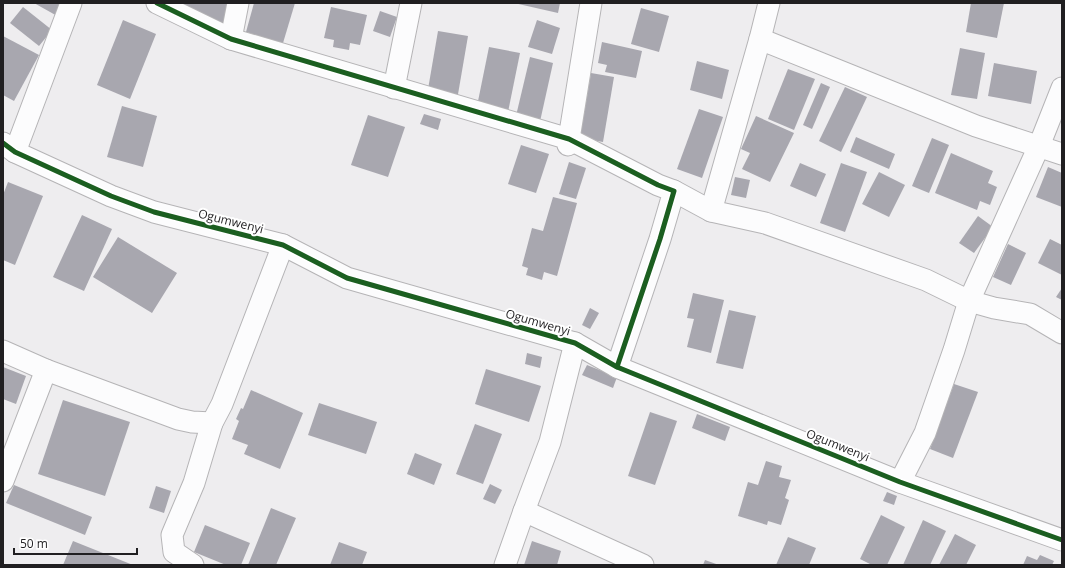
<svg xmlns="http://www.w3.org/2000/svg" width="1065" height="568" font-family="'Open Sans',sans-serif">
  <rect width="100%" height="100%" fill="#eeedef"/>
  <g fill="#a8a7af">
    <path d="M34 3H64L59 17Z"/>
    <path d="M177 3H231L224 27Z"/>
    <path d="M254 3H295L283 43 246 32Z"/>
    <path d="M514 3H560L558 13Z"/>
    <path d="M971 3H1004L997 38 966 32Z"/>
    <path d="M23 7 52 30 39 46 10 23Z"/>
    <path d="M331 7 367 15 360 45 350 43 349 50 333 47 334 40 324 38Z"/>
    <path d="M641 8 669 16 659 52 631 44Z"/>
    <path d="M380 11 397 17 390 37 373 31Z"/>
    <path d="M123 20 156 34 130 99 97 85Z"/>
    <path d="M537 20 560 28 552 54 528 47Z"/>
    <path d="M438 31 468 36 457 100 427 95Z"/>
    <path d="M3 36 39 55 14 101 3 95Z"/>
    <path d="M602 42 642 51 636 78 605 72 607 65 598 63Z"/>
    <path d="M489 47 520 53 507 117 476 111Z"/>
    <path d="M960 48 985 53 977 99 951 95Z"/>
    <path d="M530 57 553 63 539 126 515 120Z"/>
    <path d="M697 61 729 70 722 99 690 90Z"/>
    <path d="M994 63 1037 71 1031 104 988 96Z"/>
    <path d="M788 69 815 79 794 130 768 119Z"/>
    <path d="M591 73 614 77 603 142 580 138Z"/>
    <path d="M821 83 830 87 812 129 803 125Z"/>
    <path d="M845 87 867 97 841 152 819 141Z"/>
    <path d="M122 106 157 116 143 167 107 157Z"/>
    <path d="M699 109 723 117 702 178 677 169Z"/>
    <path d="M424 114 441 119 438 130 420 124Z"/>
    <path d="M368 115 405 127 388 177 351 165Z"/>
    <path d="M756 116 794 133 770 182 742 169 750 153 741 149Z"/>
    <path d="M856 137 895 154 889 169 850 152Z"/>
    <path d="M932 138 949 145 929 193 912 186Z"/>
    <path d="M521 145 549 154 536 193 508 184Z"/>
    <path d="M951 153 993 171 988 183 997 187 990 205 980 201 977 210 935 193Z"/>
    <path d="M569 162 586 168 576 199 559 194Z"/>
    <path d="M800 163 826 174 816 197 790 186Z"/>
    <path d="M841 163 867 172 845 232 820 223Z"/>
    <path d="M1048 167 1062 173V207L1036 197Z"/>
    <path d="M879 172 905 185 889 217 862 204Z"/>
    <path d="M735 177 750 180 746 198 731 195Z"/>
    <path d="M8 182 43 196 15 265 3 260V195Z"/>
    <path d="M553 197 577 203 557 276 544 272 542 280 526 275 528 268 522 266 532 228 543 231Z"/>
    <path d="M82 215 112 229 84 291 53 277Z"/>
    <path d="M978 216 993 227 974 253 959 243Z"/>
    <path d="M118 237 177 273 152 313 93 277Z"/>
    <path d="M1050 239 1062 245V275L1038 263Z"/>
    <path d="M1008 244 1026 253 1011 285 993 277Z"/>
    <path d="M1062 288V300L1056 297Z"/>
    <path d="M693 293 724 300 711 353 687 347 694 319 687 318Z"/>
    <path d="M590 308 599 313 590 329 582 325Z"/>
    <path d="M729 310 756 316 743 369 716 363Z"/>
    <path d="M527 353 542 357 540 368 525 364Z"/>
    <path d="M587 365 617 377 613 388 582 375Z"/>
    <path d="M3 367 26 376 16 404 3 399Z"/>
    <path d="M486 369 541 386 529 422 475 404Z"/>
    <path d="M954 384 978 392 953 458 930 449Z"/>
    <path d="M251 390 303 413 280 469 244 454 248 445 232 439 239 421 236 419 241 408 243 409Z"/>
    <path d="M63 400 130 422 105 496 38 474Z"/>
    <path d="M319 403 377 422 366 454 308 435Z"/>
    <path d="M650 412 677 421 655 485 628 476Z"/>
    <path d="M697 414 730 427 725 441 692 428Z"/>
    <path d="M475 424 502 434 483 484 456 474Z"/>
    <path d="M415 453 442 464 434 485 407 474Z"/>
    <path d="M766 461 782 466 779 477 791 480 785 498 789 500 781 525 768 521 767 525 738 516 748 482 758 485Z"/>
    <path d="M490 484 502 490 495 504 483 499Z"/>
    <path d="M14 485 92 517 85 535 6 503Z"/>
    <path d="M156 486 171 491 164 513 149 508Z"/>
    <path d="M887 492 897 496 894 505 883 501Z"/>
    <path d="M271 508 296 518 276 565H248Z"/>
    <path d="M881 515 905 527 887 565H872L860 559Z"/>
    <path d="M923 520 946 531 930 565H903Z"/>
    <path d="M205 525 250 543 241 565H226L194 552Z"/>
    <path d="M955 534 976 545 966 565H939Z"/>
    <path d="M788 537 816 548 809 565H776Z"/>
    <path d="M73 541 133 565H63Z"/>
    <path d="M532 541 561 551 557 565H524Z"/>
    <path d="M339 542 367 552 362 565H330Z"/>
    <path d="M1040 555 1054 561 1052 565H1023L1027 556 1037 560Z"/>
    <path d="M705 560 719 565H703Z"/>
  </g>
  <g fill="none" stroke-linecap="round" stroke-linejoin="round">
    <g stroke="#b5b4b6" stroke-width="23">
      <g id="minor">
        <path d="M157 3 231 39 569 139 658 185 674 191 660 239 617 367"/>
        <path d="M231 39 238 3"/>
        <path d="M760 39 769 3"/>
        <path d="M394 88 411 3"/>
        <path d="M569 139 568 145 591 3"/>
        <path d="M3 143 15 152 111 196 154 212 283 245 347 278 575 343 617 367 900 482 1062 540"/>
        <path d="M15 152 71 3"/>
        <path d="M674 191 711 211 765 223 926 280 969 301 994 308 1030 314 1062 333"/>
        <path d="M711 211 760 39 976 126 1062 154"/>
        <path d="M3 351 46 370 178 419 192 422 212 423 222 404 283 245"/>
        <path d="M3 481 46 370"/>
        <path d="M900 482 925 433 954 350 969 301 1039 146 1062 88"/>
        <path d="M524 511 643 565"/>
        <path d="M193 565 174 552 172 535 194 483 212 423"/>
        <path d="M505 565 524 511 550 442 575 343"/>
      </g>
    </g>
    <use href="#minor" stroke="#fcfcfd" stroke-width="21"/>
    <g stroke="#fff" stroke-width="8">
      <g id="cycleway">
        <path d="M157 3 231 39 569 139 658 185 674 191 660 239 617 367"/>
        <path d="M3 143 15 152 111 196 154 212 283 245 347 278 575 343 617 367 900 482 1062 540"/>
      </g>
    </g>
    <use href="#cycleway" stroke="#1b5e20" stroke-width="5"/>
  </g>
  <g text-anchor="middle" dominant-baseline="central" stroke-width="4" stroke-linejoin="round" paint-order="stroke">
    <g font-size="12" fill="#201f21" stroke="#fff">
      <text transform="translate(231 221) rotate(14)">Ogumwenyi</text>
      <text transform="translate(538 322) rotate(16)">Ogumwenyi</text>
      <text transform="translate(838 445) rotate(22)">Ogumwenyi</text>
    </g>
  </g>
  <rect width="1065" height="568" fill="none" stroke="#201f21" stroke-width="8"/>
  <path d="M14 548v6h123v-6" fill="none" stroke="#201f21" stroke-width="2"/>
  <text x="20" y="548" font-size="12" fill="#201f21" stroke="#ffffff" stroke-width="3" paint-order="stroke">50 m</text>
</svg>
